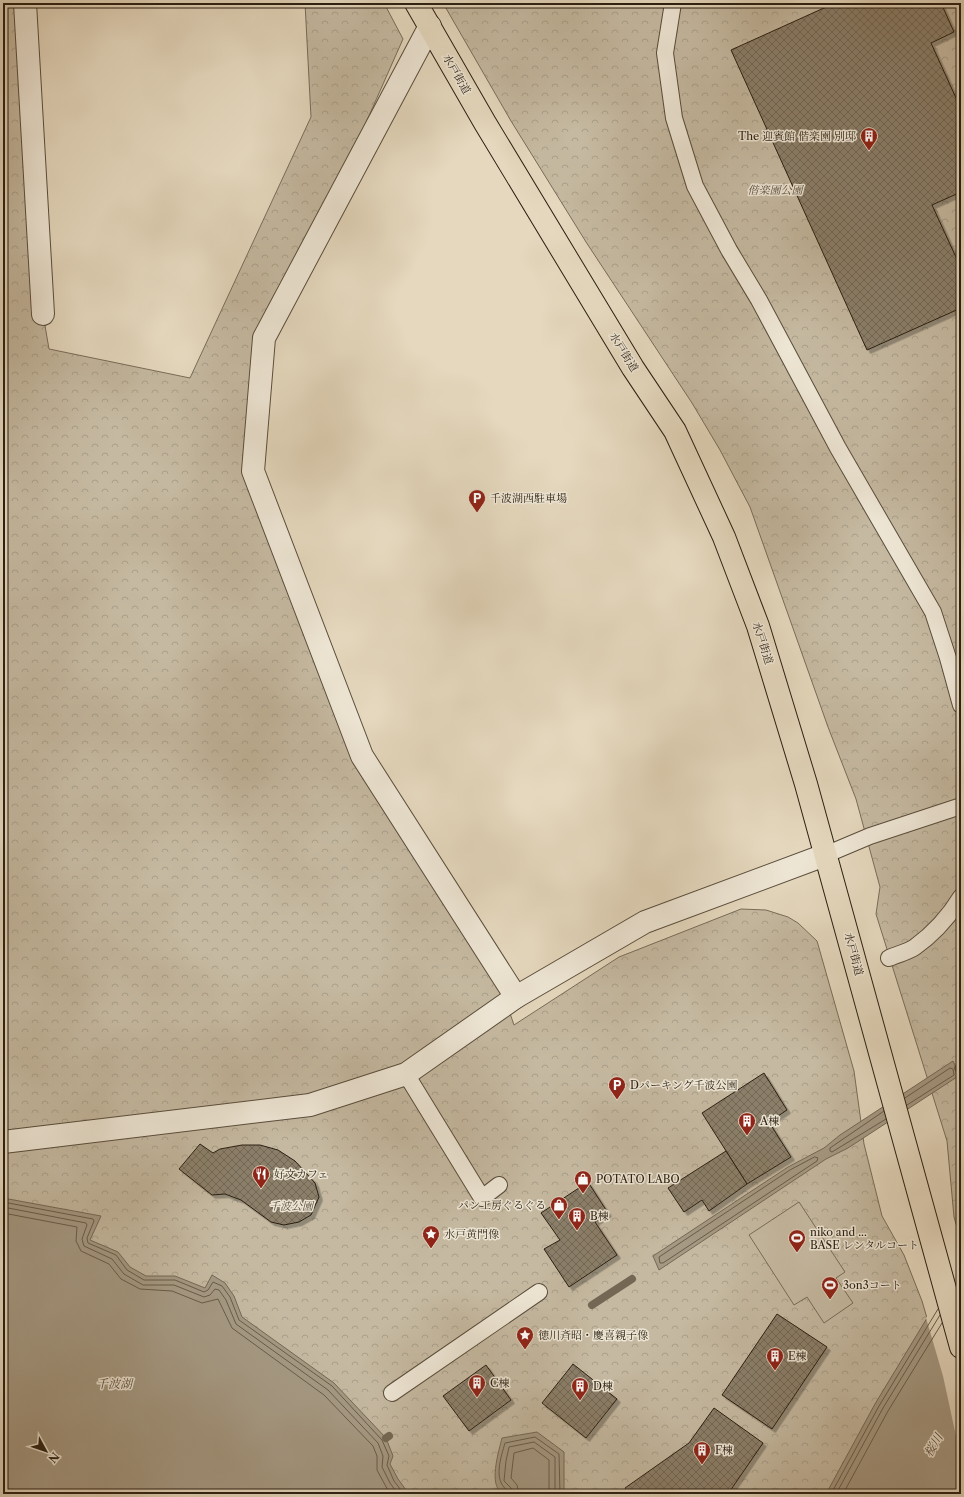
<svg xmlns="http://www.w3.org/2000/svg" width="964" height="1497" font-family="'Libre Caslon Text','Noto Serif JP',serif">
  <defs>
    <pattern id="forest-crowns" width="20" height="18" patternUnits="userSpaceOnUse"><rect width="20" height="18" fill="#c5b9a1"/><path d="M2 6a3 3 0 1 1 6 0M12 15a3 3 0 1 1 6 0" fill="none" stroke="#a99f8a"/></pattern>
    <pattern id="building-cross-hatch" width="8" height="8" patternUnits="userSpaceOnUse"><rect width="8" height="8" fill="#8b7f6b"/><path d="M0 0l8 8M0 8l8-8" fill="none" stroke="#726757"/></pattern>
    <filter id="shadow"><feDropShadow dx="3.5" dy="3.5" stdDeviation="0" flood-color="#0004"/></filter>
  </defs>
  <rect width="100%" height="100%" fill="#e5d8be"/>
  <filter id="stains"><feTurbulence type="fractalNoise" baseFrequency=".005" numOctaves="4"/><feColorMatrix values="0 0 0 0 .2 0 0 0 0 .09 0 0 0 0 .02 0 0 0 .5 -.17"/></filter>
  <radialGradient id="worn" r=".72"><stop offset=".6" stop-color="#630" stop-opacity="0"/><stop offset="1" stop-color="#630" stop-opacity=".3"/></radialGradient>
  <g fill="url(#forest-crowns)" stroke="#786c59">
    <path d="M3 3H25L43 314 49 349 190 378 311 117 305 3H384L403 39 306 258 264 338 253 471 362 756 501 987 514 1025 619 957 741 909 766 910 788 917 798 923 817 941 854 1071 864 1144 882 1216 904 1255 922 1301 942 1369 960 1494H3Z"/>
    <path d="M443 3H961V1242L954 1217 947 1141 876 914 880 887 856 799 828 727 750 507 720 450 692 403 586 242 511 121Z"/>
  </g>
  <path fill="#c5b9a1" stroke="#786c59" d="M799 1202 845 1272 836 1278 853 1303 824 1323 807 1297 794 1305 749 1235Z"/>
  <g fill="#a59983" stroke="#746855">
    <path d="M953 1061 960 1075 848 1148 826 1159 659 1270 653 1256 788 1167 824 1148 840 1135Z"/>
    <path d="M3 1198 101 1216 90 1240 118 1252 130 1267 146 1276H175L205 1288 212 1275 225 1283 234 1296 242 1317 334 1383 386 1438 393 1456 390 1464 398 1479 409 1494H3Z"/>
    <path d="M961 1262V1494H826L875 1404Z"/>
    <path d="M537 1432 564 1452V1494H508C505 1493 501 1492 499 1490 490 1480 499 1450 502 1438Z"/>
  </g>
  <path fill="#e5d8be" d="M961 1260V1480L956 1436 943 1376 926 1318Z"/>
  <g fill="none" stroke-linecap="round" stroke-linejoin="round">
    <g stroke="#685c4a" stroke-width="1">
      <path d="M905 1098 950 1068 953 1069 954 1075 907 1105"/>
      <path d="M884 1111 830 1148V1151L832 1152 886 1119"/>
      <path d="M815 1157 818 1158 817 1161 663 1263H660L659 1257 790 1170Z"/>
      <path d="M3 1202 93 1219 94 1221 87 1238 88 1243 116 1255 127 1270 144 1280H175L204 1292 208 1290 213 1282 222 1286 230 1297 239 1320 332 1386 382 1440 389 1456 387 1465 394 1481 404 1494"/>
      <path d="M3 1207 86 1223 87 1225 82 1239 84 1246 112 1259 124 1274 143 1285H174L204 1297 210 1295 215 1289 219 1290 226 1300 236 1324 328 1390 378 1443 383 1456 382 1467 390 1483 398 1494"/>
      <path d="M3 1213 77 1227 76 1241 81 1251 109 1264 121 1279 140 1289 172 1291 202 1303 218 1299 232 1328 324 1395 373 1446 377 1456V1470L390 1494"/>
      <path d="M508 1494 507 1490C493 1480 501 1457 505 1443L535 1437 559 1454 560 1494"/>
      <path d="M513 1494 511 1488 504 1481 506 1461 509 1447 534 1442 555 1457V1494"/>
      <path d="M519 1494 517 1485 511 1478 514 1453 533 1448 549 1460V1494"/>
      <path d="M831 1494 879 1406 938 1309"/>
      <path d="M836 1494 883 1408 940 1315"/>
      <path d="M843 1494 888 1411 942 1323"/>
    </g>
    <g stroke="#746855" stroke-width="8">
      <path d="M958 1068 961 1066"/>
      <path d="M592 1305 632 1279"/>
      <path d="M386 1438 389 1436"/>
    </g>
  </g>
  <g fill="url(#building-cross-hatch)" stroke="#2a1f11" filter="url(#shadow)">
    <path d="M835 3H941L954 32 931 43 961 109V192L932 205 961 268V308L867 350 731 50Z"/>
    <path d="M764 1073 787 1110 769 1122 791 1157 747 1184 702 1113Z"/>
    <path d="M200 1144 213 1153 220 1149 242 1145H260L278 1150 295 1161 315 1183 319 1197 311 1215 299 1222 284 1225 271 1222 241 1200 225 1194 212 1195 179 1169Z"/>
    <path d="M726 1151 747 1184 709 1211 702 1200 684 1212 668 1188Z"/>
    <path d="M588 1182 608 1213 595 1222 617 1255 569 1287 544 1249 560 1240 541 1213Z"/>
    <path d="M777 1314 827 1347 772 1429 722 1395Z"/>
    <path d="M573 1364 617 1399 586 1438 542 1403Z"/>
    <path d="M486 1365 511 1400 469 1431 443 1396Z"/>
    <path d="M714 1408 763 1443 730 1491 727 1494H629L625 1488 689 1443Z"/>
  </g>
  <g fill="none" stroke-linecap="round" stroke-linejoin="round">
    <g stroke="#594d3c" stroke-width="18">
      <g id="service">
        <path d="M673 3 665 53 674 118 695 186 729 250 759 300 838 448 933 612 948 658 961 705"/>
        <path d="M825 855 870 836 961 806"/>
        <path d="M889 958C898 954 908 952 915 947 933 934 950 915 961 897"/>
        <path d="M406 1074 482 1198 499 1185"/>
        <path d="M392 1393 539 1292"/>
      </g>
    </g>
    <g stroke="#594d3c" stroke-width="24">
      <g id="minor">
        <path d="M25 3 43 314"/>
        <path d="M430 26 264 338 253 471 362 756 516 997"/>
      </g>
    </g>
    <g stroke="#594d3c" stroke-width="24">
      <path id="tertiary" d="M3 1142 310 1105 406 1074 516 997 645 922 825 855"/>
    </g>
    <g stroke="#2a1f11" stroke-width="24">
      <path id="primary" d="M416 3 485 123 633 368 675 431 724 537 758 626 806 784 961 1347"/>
    </g>
    <use href="#service" stroke="#eee6d5" stroke-width="16"/>
    <use href="#minor" stroke="#eee6d5" stroke-width="22"/>
    <use href="#tertiary" stroke="#eee6d5" stroke-width="22"/>
    <use href="#primary" stroke="#e5d8be" stroke-width="22"/>
  </g>
  <defs>
    <g id="building-pin" transform="scale(0.9)"><path d="M0 17L-7.5 6A9.5 9.5 0 1 1 7.5 6Z" fill="#8f2418" stroke="#eee6d5"/><path d="M-4-6H4V6H1V3H-1V6H-4ZM-2.5-4.3h1.7v1.8h-1.7ZM.8-4.3h1.7v1.8H.8ZM-2.5-1h1.7V.8h-1.7ZM.8-1h1.7V.8H.8Z" fill="#fff"/></g>
    <g id="parking-pin" transform="scale(0.9)"><path d="M0 17L-7.5 6A9.5 9.5 0 1 1 7.5 6Z" fill="#8f2418" stroke="#eee6d5"/><path d="M-3.5-5.5H1a3.5 3.5 0 0 1 0 7H-1V5.5H-3.5ZM-1-3.4V-.6H.8a1.4 1.4 0 0 0 0-2.8Z" fill="#fff"/></g>
    <g id="restaurant-pin" transform="scale(0.9)"><path d="M0 17L-7.5 6A9.5 9.5 0 1 1 7.5 6Z" fill="#8f2418" stroke="#eee6d5"/><path d="M-5-6h1v4h1v-4h1v4h1v-4h1v5L-1.5 .5V6h-2V.5L-5-1ZM5-6V6H3V1.5H1.5Q1.5-4 5-6Z" fill="#fff"/></g>
    <g id="shop-pin" transform="scale(0.9)"><path d="M0 17L-7.5 6A9.5 9.5 0 1 1 7.5 6Z" fill="#8f2418" stroke="#eee6d5"/><path d="M-5-2.5h2.3a2.7 3.5 0 0 1 5.4 0H5L5.5 6h-11ZM-1.5-2.5h3a1.5 2.3 0 0 0-3 0Z" fill="#fff"/></g>
    <g id="sight-pin" transform="scale(0.9)"><path d="M0 17L-7.5 6A9.5 9.5 0 1 1 7.5 6Z" fill="#8f2418" stroke="#eee6d5"/><path d="M0-6L1.8-2.2L6-1.7L2.9 1.2L3.7 5.4L0 3.3L-3.7 5.4L-2.9 1.2L-6-1.7L-1.8-2.2Z" fill="#fff"/></g>
    <g id="stadium-pin" transform="scale(0.9)"><path d="M0 17L-7.5 6A9.5 9.5 0 1 1 7.5 6Z" fill="#8f2418" stroke="#eee6d5"/><path d="M0-5a6.5 5 0 1 0 0 10a6.5 5 0 1 0 0-10ZM-3.5-1.8h7v3.6h-7Z" fill="#fff"/></g>
  </defs>
  <g fill-rule="evenodd">
    <use href="#building-pin" x="869" y="136"/>
    <use href="#parking-pin" x="477" y="498"/>
    <use href="#parking-pin" x="617" y="1085"/>
    <use href="#building-pin" x="747" y="1121"/>
    <use href="#restaurant-pin" x="261" y="1174"/>
    <use href="#shop-pin" x="583" y="1179"/>
    <use href="#shop-pin" x="559" y="1205"/>
    <use href="#building-pin" x="577" y="1216"/>
    <use href="#sight-pin" x="431" y="1234"/>
    <use href="#stadium-pin" x="797" y="1238"/>
    <use href="#stadium-pin" x="830" y="1285"/>
    <use href="#sight-pin" x="525" y="1335"/>
    <use href="#building-pin" x="775" y="1356"/>
    <use href="#building-pin" x="477" y="1383"/>
    <use href="#building-pin" x="580" y="1386"/>
    <use href="#building-pin" x="702" y="1450"/>
  </g>
  <g text-anchor="middle" dominant-baseline="central" stroke-width="3" stroke-linejoin="round" paint-order="stroke">
    <g font-size="11" fill="#2a1f11" stroke="#eee6d5">
      <text transform="translate(457 74) rotate(60)">水戸街道</text>
      <text transform="translate(624 352) rotate(58)">水戸街道</text>
      <text transform="translate(763 643) rotate(72)">水戸街道</text>
      <text transform="translate(854 954) rotate(75)">水戸街道</text>
    </g>
    <g font-size="11" fill="#2a1f11" stroke="#eee6d5" text-anchor="start">
      <text x="856" y="136" text-anchor="end">The 迎賓館 偕楽園 別邸</text>
      <text x="490" y="498">千波湖西駐車場</text>
      <text x="630" y="1085">Dパーキング千波公園</text>
      <text x="760" y="1121">A棟</text>
      <text x="274" y="1174">好文カフェ</text>
      <text x="596" y="1179">POTATO LABO</text>
      <text x="546" y="1205" text-anchor="end">パン工房ぐるぐる</text>
      <text x="590" y="1216">B棟</text>
      <text x="810" y="1232">niko and ...<tspan x="810" dy="13">BASE レンタルコート</tspan></text>
      <text x="444" y="1234">水戸黄門像</text>
      <text x="843" y="1285">3on3コート</text>
      <text x="538" y="1335">徳川斉昭・慶喜親子像</text>
      <text x="788" y="1356">E棟</text>
      <text x="490" y="1383">C棟</text>
      <text x="593" y="1386">D棟</text>
      <text x="715" y="1450">F棟</text>
    </g>
    <g font-size="11" font-style="italic" fill="#584d3c" stroke="#eee6d5">
      <text x="775" y="190">偕楽園公園</text>
      <text x="291" y="1206">千波公園</text>
    </g>
    <g font-size="12" font-style="italic" fill="#554a39" stroke="#eee6d5">
      <text x="114" y="1383">千波湖</text>
      <text transform="translate(933 1445) rotate(-60)">桜川</text>
    </g>
  </g>
  <rect width="964" height="1497" fill="none" stroke="#e5d8be" stroke-width="16"/>
  <rect x="4" y="4" width="956" height="1489" fill="none" stroke="#2a1f11" stroke-width="2"/>
  <rect x="8" y="8" width="948" height="1481" fill="none" stroke="#2a1f11"/>
  <g transform="translate(46 1451) rotate(130)" stroke="#eee6d5" stroke-width="3" paint-order="stroke">
  <path d="M0-3L7 15L0 10L-7 15Z" fill="#2a1f11"/>
  <text y="-6" font-size="11" font-weight="bold" text-anchor="middle" fill="#2a1f11">N</text>
  </g>
  <rect width="100%" height="100%" filter="url(#stains)"/>
  <rect width="100%" height="100%" fill="url(#worn)"/>
</svg>
